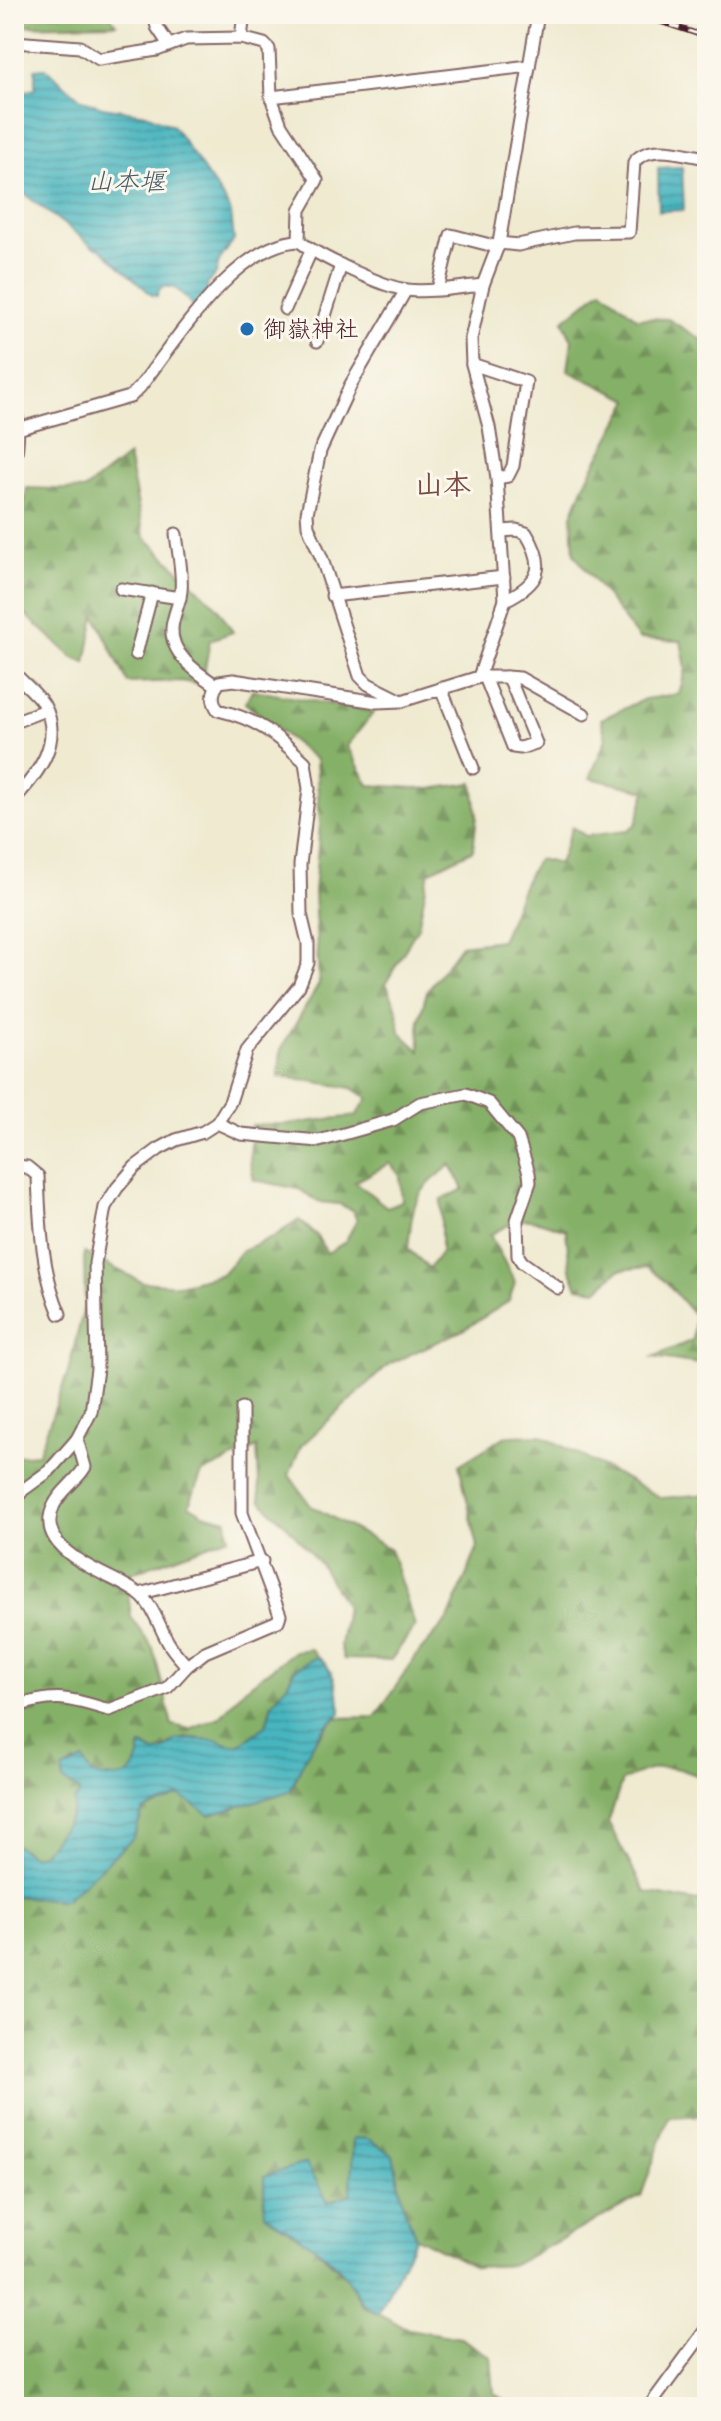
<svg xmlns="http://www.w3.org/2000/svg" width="721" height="2421" font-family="'Comic Neue','Klee One',sans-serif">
  <defs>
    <pattern id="forest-firs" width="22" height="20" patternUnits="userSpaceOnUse" patternTransform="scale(2)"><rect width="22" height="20" fill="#85b068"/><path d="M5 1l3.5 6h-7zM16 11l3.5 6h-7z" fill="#6f8f56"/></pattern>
    <pattern id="water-rules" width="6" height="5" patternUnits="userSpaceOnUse" patternTransform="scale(2)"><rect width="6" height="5" fill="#46b5bf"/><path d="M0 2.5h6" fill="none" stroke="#3c939b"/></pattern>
  </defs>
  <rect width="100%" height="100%" fill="#fbf7ec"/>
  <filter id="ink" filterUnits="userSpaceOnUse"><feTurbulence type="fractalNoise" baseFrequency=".0125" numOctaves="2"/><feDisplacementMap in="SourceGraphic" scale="16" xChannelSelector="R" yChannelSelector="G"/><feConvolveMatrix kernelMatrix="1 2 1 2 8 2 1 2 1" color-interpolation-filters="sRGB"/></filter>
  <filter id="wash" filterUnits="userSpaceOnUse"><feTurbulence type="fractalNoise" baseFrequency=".006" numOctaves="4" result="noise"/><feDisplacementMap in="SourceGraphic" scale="32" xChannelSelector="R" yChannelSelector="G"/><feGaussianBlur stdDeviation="1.8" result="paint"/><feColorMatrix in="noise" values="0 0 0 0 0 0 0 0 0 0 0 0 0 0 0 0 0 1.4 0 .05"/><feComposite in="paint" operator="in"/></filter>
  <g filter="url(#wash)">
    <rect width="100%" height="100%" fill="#efead0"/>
    <g fill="url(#forest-firs)" stroke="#68684a" stroke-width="2" fill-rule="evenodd">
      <path d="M14 14H109L116 24 14 26Z"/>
      <path d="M602 289 637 318 668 319 707 343V1365L653 1357 693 1340 695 1316 668 1284 648 1267 619 1270 597 1290 578 1287 570 1269 566 1230C527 1217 526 1214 490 1235L515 1282 509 1301 463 1330 389 1364 301 1446 289 1475 311 1506 390 1549 415 1626 391 1660 344 1659 340 1646 346 1607 321 1565 290 1529 260 1500 257 1447 202 1473 189 1505 204 1514 227 1520 229 1537 126 1575 131 1617 153 1648 172 1725 190 1729 220 1717 242 1691 295 1651 311 1649 317 1657 295 1669 287 1685 272 1703 266 1726 240 1745C219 1747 200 1733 177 1740 169 1743 165 1751 155 1753L143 1746 140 1748 138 1765 124 1779 114 1780 91 1774 75 1762 69 1768 68 1784 77 1787 79 1793C76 1809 53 1856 32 1856L14 1844V1456L38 1454 68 1372 85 1303 84 1253 142 1282 179 1285 222 1274 243 1250 273 1237 299 1220 316 1235 327 1253 345 1242 357 1220 352 1210 339 1204 319 1202 299 1189 254 1180 250 1162 252 1125 289 1124 356 1116 368 1098 352 1088 279 1076 281 1049 319 984 314 892 320 825 316 760 245 703 252 690 374 712 347 746 369 785 430 789 473 783 477 815 473 850 429 872 418 927 386 983 397 1009 400 1032 420 1051 419 1021 427 991 461 945 501 940C514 912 521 884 538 859L559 864 572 827 586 836 626 831 636 824 646 791 590 778 606 739 601 719 645 699 679 694 686 668 681 641 639 639 574 554 572 515 584 485 630 400 568 371 572 340 563 321ZM390 1163 400 1176 402 1201 387 1207 355 1182ZM451 1165 464 1189 441 1200V1252L429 1268 408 1249C413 1203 412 1194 451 1165Z"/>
      <path d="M128 456 144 536 217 607 233 632 210 640 202 685 181 681 128 683 95 615 86 663 72 657 14 604 17 544 27 488 84 490Z"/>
      <path d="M541 1435 662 1498 707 1494V1780C670 1762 658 1764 622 1781L608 1823 645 1892 692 1901 707 1900V2115L669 2117 641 2196 513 2265 475 2267 416 2237 405 2211 393 2156 368 2139 353 2138 351 2194 328 2202 265 2215 311 2244 347 2277 362 2305 408 2329 461 2338 491 2357 494 2393 513 2407H14V1896L65 1900 133 1838 143 1811 180 1795 210 1815 290 1791 309 1749 334 1718 375 1717 420 1651 448 1620 478 1547 459 1465 506 1436Z"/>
    </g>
    <g fill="url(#water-rules)" stroke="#486a75" stroke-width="2">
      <path d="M45 68 81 99 102 107 146 114 173 126 225 201 231 213 234 240 219 261 216 274 207 285 208 291 193 307C184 295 176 283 160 288L157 296 152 295 100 248 94 247 14 186V94L35 89V69Z"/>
      <path d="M682 167 684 210 659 211 658 168Z"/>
      <path d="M317 1657C334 1666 340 1696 341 1714 315 1729 302 1765 290 1791L210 1815 180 1796 143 1811 133 1838 65 1900 14 1896V1844L32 1856 42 1854 68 1822 74 1809V1801L79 1796V1790L63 1781V1770L83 1760 91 1774C122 1782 136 1781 141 1746L155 1753 164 1750 176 1740 194 1739 217 1740 233 1746 240 1745 266 1726 272 1703 287 1685 295 1669Z"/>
      <path d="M353 2138 368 2139 393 2155 405 2211 416 2237 378 2313C352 2299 361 2295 346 2276 324 2250 293 2233 265 2215L264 2176 306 2163 328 2202 351 2194Z"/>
    </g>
  </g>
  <g filter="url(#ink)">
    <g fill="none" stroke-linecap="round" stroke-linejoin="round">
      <g stroke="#846665" stroke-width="15">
        <g id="minor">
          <path d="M154 14 157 27 169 45"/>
          <path d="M241 38 244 14"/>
          <path d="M14 42 80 47 99 59 157 50 186 39 241 38 264 44 269 49 271 97 281 125 317 180 300 210 299 241"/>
          <path d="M271 97 529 66"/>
          <path d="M499 243 518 245 574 233 629 232 634 162C651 142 684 155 707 158"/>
          <path d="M438 289 451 235 498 247"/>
          <path d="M285 309 311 251"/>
          <path d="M317 341 341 265"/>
          <path d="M472 364 526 382 513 466 508 476 497 478"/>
          <path d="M14 402C20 422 18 445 14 465"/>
          <path d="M14 430 130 397 140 387C175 342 236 243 299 241 318 256 383 287 407 290 431 293 459 287 483 285"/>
          <path d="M501 531 516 530 526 533C547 567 540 583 505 600"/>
          <path d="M176 534C178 552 183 572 181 591 180 603 173 615 172 628 170 655 198 673 217 686"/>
          <path d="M121 589 180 598"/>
          <path d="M332 596 504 577"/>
          <path d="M136 654 152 593"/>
          <path d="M14 673C23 683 37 693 44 705 64 741 38 774 14 799"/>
          <path d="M479 677 505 600 497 478 489 427 472 364 471 339 483 285 499 243 538 14"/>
          <path d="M506 677 520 678 584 714"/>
          <path d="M441 688 473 768"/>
          <path d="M398 699 368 684 360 676 322 559 308 526 307 513 320 451 351 384 406 290"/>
          <path d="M14 722 45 710"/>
          <path d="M217 1123 241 1134 319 1141 393 1120 420 1103 466 1094 489 1103 518 1138 529 1173 530 1182 517 1220 518 1256 522 1262 558 1288"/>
          <path d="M14 1166 27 1167 38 1176C40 1224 41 1269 60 1314"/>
          <path d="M77 1439 85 1467C77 1481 61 1490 54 1505 30 1553 114 1574 139 1594 153 1605 159 1626 168 1642 173 1651 180 1658 187 1666"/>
          <path d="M14 1501 23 1490 49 1471 77 1439 91 1412 97 1369 95 1263 105 1207 117 1188 135 1167 159 1149 176 1140 203 1132 217 1123 230 1102 247 1050 299 986 308 963V943L301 914 300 865 309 789 305 762C274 734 260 720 218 710 211 700 212 692 219 682L233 680 377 702 402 701 479 677H506L510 680 536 743 521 748 513 747 485 677"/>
          <path d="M139 1594 262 1561"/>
          <path d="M14 1707C57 1693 67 1698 109 1710L167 1688 187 1666 205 1652 278 1621 280 1615 242 1513V1408"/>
          <path d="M649 2407 707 2328"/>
        </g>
      </g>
      <use href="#minor" stroke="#fff" stroke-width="11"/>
      <g stroke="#4a1f2b" stroke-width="6">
        <path id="rail" d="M637 14 707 37"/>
      </g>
      <use href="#rail" stroke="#fbf7ec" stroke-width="3" stroke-dasharray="9" stroke-linecap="butt"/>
    </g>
  </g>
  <circle fill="#1f6fb2" stroke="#fbf7ec" stroke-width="3" cx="247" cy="329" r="8"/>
  <g text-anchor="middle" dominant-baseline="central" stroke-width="6" stroke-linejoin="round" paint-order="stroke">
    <g font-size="24" fill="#4a1f2b" stroke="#fbf7ec" text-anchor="start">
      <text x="263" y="329">御嶽神社</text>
    </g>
    <g font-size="26" font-style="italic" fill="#485b66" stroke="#fbf7ec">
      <text x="126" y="182">山本堰</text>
    </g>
    <g font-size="28" font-weight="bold" fill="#7b4d42" stroke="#fbf7ec">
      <text x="443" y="485">山本</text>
    </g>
  </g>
  <rect width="721" height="2421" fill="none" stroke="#fbf7ec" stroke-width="48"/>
</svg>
